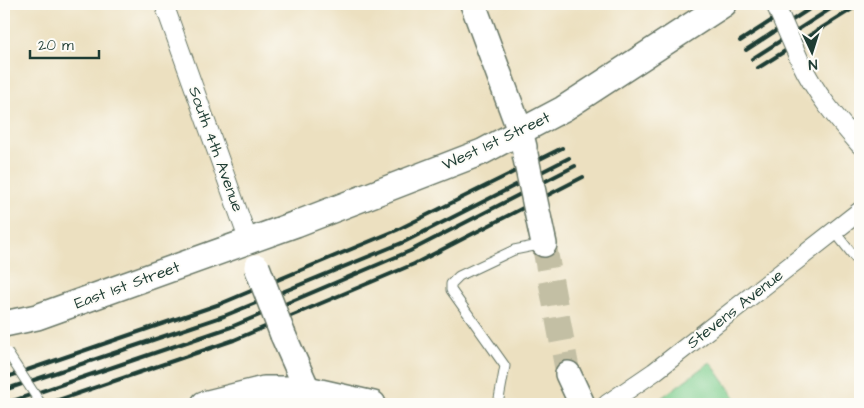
<svg xmlns="http://www.w3.org/2000/svg" width="864" height="408" font-family="'Architects Daughter',sans-serif">
  <rect width="100%" height="100%" fill="#fdfcf7"/>
  <filter id="ink" filterUnits="userSpaceOnUse"><feTurbulence type="fractalNoise" baseFrequency=".02" numOctaves="2"/><feDisplacementMap in="SourceGraphic" scale="10" xChannelSelector="R" yChannelSelector="G"/><feConvolveMatrix kernelMatrix="1 2 1 2 8 2 1 2 1" color-interpolation-filters="sRGB"/></filter>
  <filter id="wash" filterUnits="userSpaceOnUse"><feTurbulence type="fractalNoise" baseFrequency=".0096" numOctaves="4" result="noise"/><feDisplacementMap in="SourceGraphic" scale="20" xChannelSelector="R" yChannelSelector="G"/><feGaussianBlur stdDeviation="1.12" result="paint"/><feColorMatrix in="noise" values="0 0 0 0 0 0 0 0 0 0 0 0 0 0 0 0 0 1.4 0 .05"/><feComposite in="paint" operator="in"/></filter>
  <g filter="url(#wash)">
    <rect width="100%" height="100%" fill="#ece0c0"/>
    <path fill="#7ecd8d" stroke="#4e8560" d="M710 362 740 404H653Z"/>
  </g>
  <g filter="url(#ink)">
    <g fill="none" stroke-linecap="round" stroke-linejoin="round">
      <path stroke="#c3bfa4" stroke-width="25" stroke-dasharray="25 12" stroke-linecap="butt" d="M544 244 568 374"/>
      <g stroke="#677665" stroke-width="11">
        <g id="lane">
          <path d="M834 231 860 264"/>
          <path d="M498 404 505 366 451 290V284L459 276 514 250 544 244"/>
        </g>
      </g>
      <g stroke="#677665" stroke-width="20">
        <g id="street">
          <path d="M164 4 249 242"/>
          <path d="M800 61C815 93 837 119 860 145"/>
          <path d="M607 404 654 372 860 211"/>
        </g>
      </g>
      <g stroke="#677665" stroke-width="28">
        <g id="secondary">
          <path d="M473 4 520 131 524 147"/>
          <path d="M538 216 544 244"/>
          <path d="M4 324 37 317 296 224 482 152 563 109 724 4"/>
          <path d="M283 335 307 389 308 404"/>
          <path d="M568 374 582 404"/>
          <path d="M204 404 264 389H307L373 404"/>
        </g>
      </g>
      <use href="#lane" stroke="#fff" stroke-width="9"/>
      <use href="#street" stroke="#fff" stroke-width="18"/>
      <use href="#secondary" stroke="#fff" stroke-width="25"/>
      <g stroke="#1f3d34" stroke-width="4">
        <path d="M740 41 797 4"/>
        <path d="M746 50 817 4"/>
        <path d="M752 59 838 4"/>
        <path d="M758 68 860 4"/>
        <path d="M4 378 220 304 397 230 562 148"/>
        <path d="M4 390 224 316 404 242 569 158"/>
        <path d="M4 404 231 327 410 251 575 166"/>
        <path d="M47 404 234 340 414 264 583 177"/>
      </g>
      <g stroke="#677665" stroke-width="11" stroke-linecap="butt">
        <path id="lane-bridge" d="M7 352 41 404"/>
      </g>
      <g stroke="#677665" stroke-width="20" stroke-linecap="butt">
        <path id="street-bridge" d="M775 4 800 61"/>
      </g>
      <g stroke="#677665" stroke-width="28" stroke-linecap="butt">
        <g id="secondary-bridge">
          <path d="M525 154 538 216"/>
          <path d="M257 267 283 335"/>
        </g>
      </g>
      <use href="#lane-bridge" stroke="#fff" stroke-width="9"/>
      <use href="#street-bridge" stroke="#fff" stroke-width="18"/>
      <use href="#secondary-bridge" stroke="#fff" stroke-width="25"/>
    </g>
  </g>
  <g text-anchor="middle" dominant-baseline="central" stroke-width="4" stroke-linejoin="round" paint-order="stroke">
    <g font-size="16" fill="#1f3d34" stroke="#fdfcf7">
      <text transform="translate(496 141) rotate(-25)">West 1st Street</text>
      <text transform="translate(216 149) rotate(70)">South 4th Avenue</text>
      <text transform="translate(127 285) rotate(-20)">East 1st Street</text>
      <text transform="translate(735 309) rotate(-38)">Stevens Avenue</text>
    </g>
  </g>
  <rect width="864" height="408" fill="none" stroke="#fdfcf7" stroke-width="20"/>
  <g transform="translate(812 52) rotate(176)" stroke="#fdfcf7" stroke-width="4" paint-order="stroke">
  <path d="M0-4L9 19L0 12L-9 19Z" fill="#1f3d34"/>
  <text y="-8" font-size="14" font-weight="bold" text-anchor="middle" fill="#1f3d34">N</text>
  </g>
  <path d="M30 50v8h69v-8" fill="none" stroke="#1f3d34" stroke-width="2.5"/>
  <text x="38" y="50" font-size="15" fill="#1f3d34" stroke="#fdfcf7" stroke-width="4" paint-order="stroke">20 m</text>
</svg>
